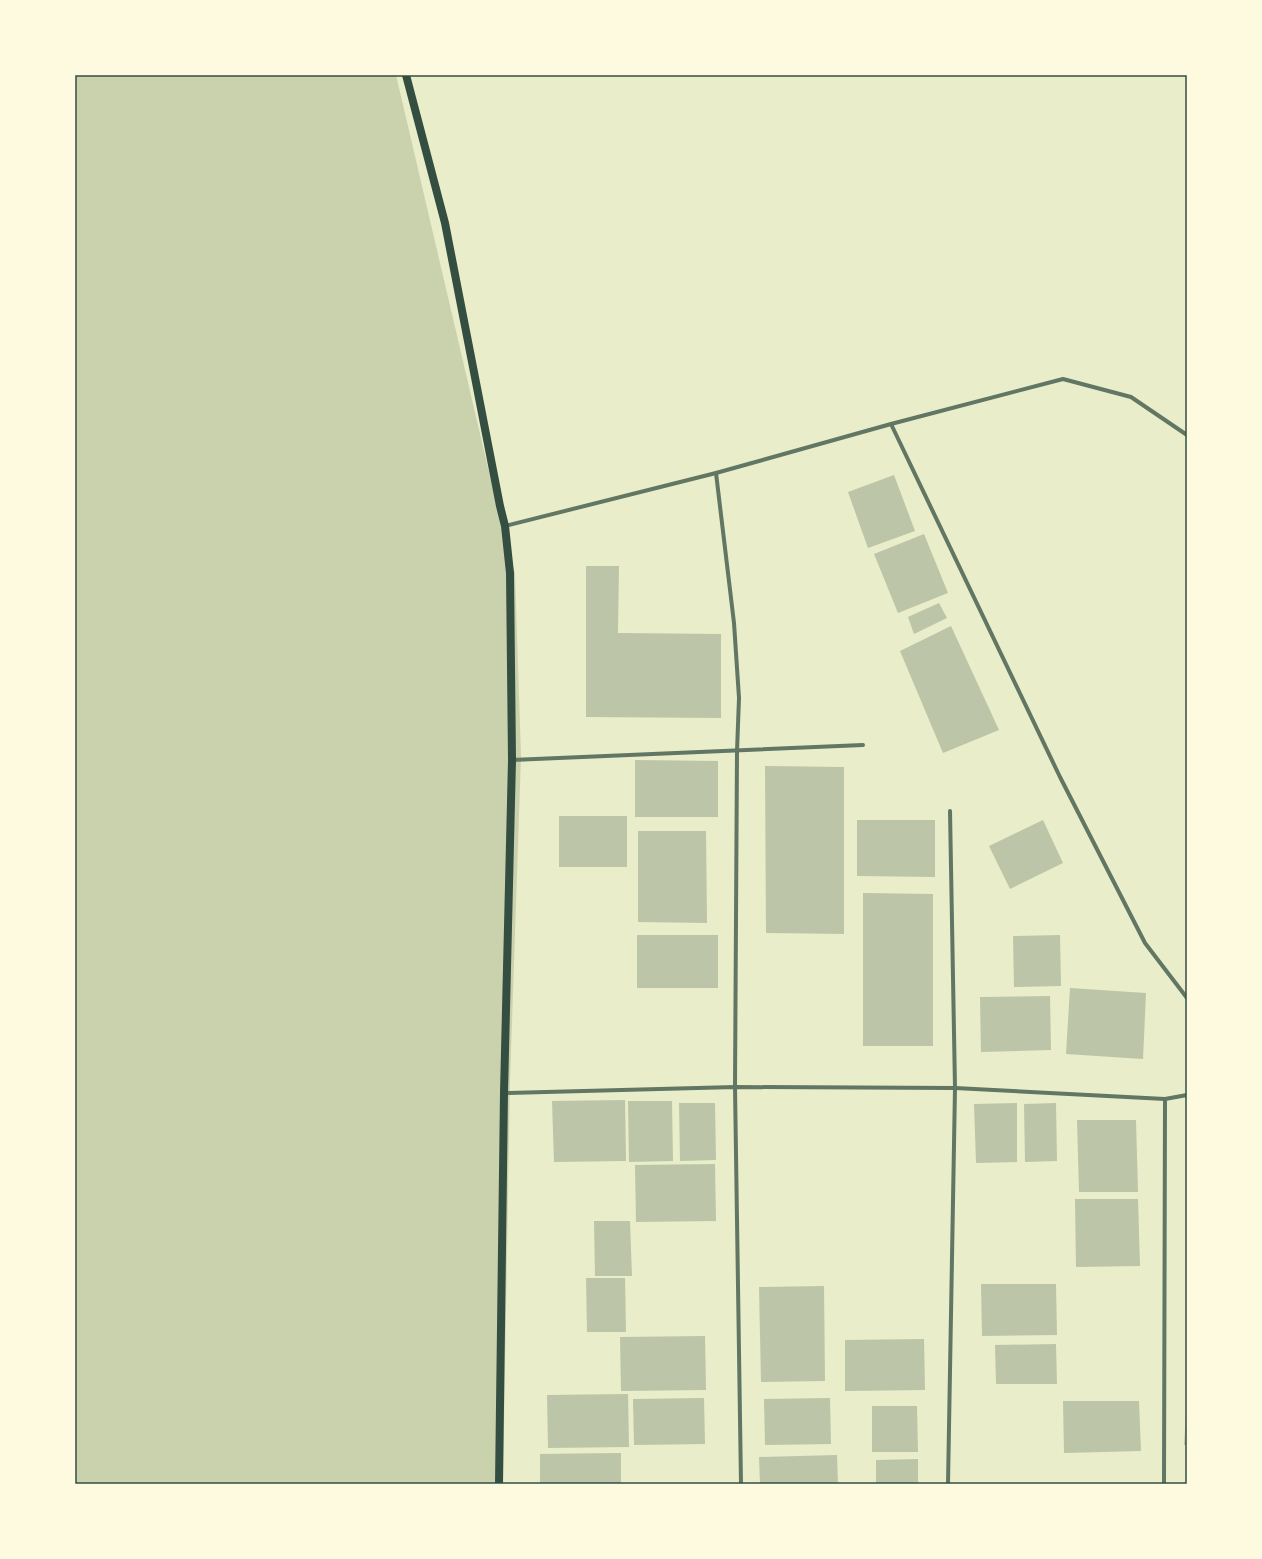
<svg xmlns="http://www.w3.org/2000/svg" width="1262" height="1559" font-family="Karla,sans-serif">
  <rect width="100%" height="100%" fill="#e9edc9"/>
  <path fill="#cad2ad" d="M75 75H396L503 532 515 573 521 756 510 1082 503 1484H75Z"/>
  <g fill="#bcc5a7">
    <path d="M894 475 915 531 868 548 848 492Z"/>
    <path d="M924 534 948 593 898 613 874 554Z"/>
    <path d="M586 566H619L618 633 721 634V718L586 717Z"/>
    <path d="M939 603 947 618 914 634 908 617Z"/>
    <path d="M951 626 999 730 943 753 900 651Z"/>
    <path d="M635 760 718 761V817H635Z"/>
    <path d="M765 766 844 767V934L766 933Z"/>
    <rect x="559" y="816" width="68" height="51"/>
    <path d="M857 820H935V877L857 876Z"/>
    <path d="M1043 820 1063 863 1010 889 989 846Z"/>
    <path d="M638 831H706L707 923 638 922Z"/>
    <path d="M863 893 933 894V1046H863Z"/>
    <rect x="637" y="935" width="81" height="53"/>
    <path d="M1060 935 1061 986 1014 987 1013 936Z"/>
    <path d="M1070 988 1146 993 1143 1059 1066 1054Z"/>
    <path d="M1050 996 1051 1050 981 1052 980 997Z"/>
    <path d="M625 1100 626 1161 554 1162 552 1101Z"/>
    <path d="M628 1101H672L673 1161 629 1162Z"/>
    <path d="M679 1103H715L716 1160 680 1161Z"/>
    <path d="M1017 1103V1162L976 1163 974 1104Z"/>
    <path d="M1056 1103 1057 1161 1025 1162 1024 1104Z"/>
    <path d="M1077 1120H1136L1138 1192H1079Z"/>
    <path d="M715 1164 716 1221 636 1222 635 1165Z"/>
    <path d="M1075 1199H1138L1140 1266 1076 1267Z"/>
    <path d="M594 1221H630L632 1276H595Z"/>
    <path d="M586 1278H625L626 1332H587Z"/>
    <path d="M981 1284H1056L1057 1335 982 1336Z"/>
    <path d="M824 1286 825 1381 761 1382 759 1287Z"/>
    <path d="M705 1336 706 1390 621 1391 620 1337Z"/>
    <path d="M924 1339 925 1390 845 1391V1340Z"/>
    <path d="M1056 1344 1057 1384H996L995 1345Z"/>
    <path d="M628 1394 629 1447 548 1448 547 1395Z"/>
    <path d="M704 1398 705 1444 634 1445 633 1399Z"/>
    <path d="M830 1398 831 1444 765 1445 764 1399Z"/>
    <path d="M1063 1401H1139L1141 1451 1064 1453Z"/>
    <path d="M872 1406H917L918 1452H872Z"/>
    <path d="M1186 1416 1187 1417V1445H1184Z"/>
    <path d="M621 1453V1484H540V1454Z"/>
    <path d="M837 1455 838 1484H760L759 1457Z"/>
    <path d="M918 1459V1484H876V1460Z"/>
  </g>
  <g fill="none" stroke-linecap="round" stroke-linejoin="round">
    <g stroke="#617663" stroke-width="4">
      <path d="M891 424 1063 379 1131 397 1187 435"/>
      <path d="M716 473 734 623 739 698 737 751 735 1087 741 1484"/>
      <path d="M505 526 716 473 891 424 1060 777 1145 943 1187 998"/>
      <path d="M512 760 863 745"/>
      <path d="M504 1093 735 1087 955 1088 1165 1099 1187 1095"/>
      <path d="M948 1484 955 1088 950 811"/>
      <path d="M1164 1484 1165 1099"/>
    </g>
    <path stroke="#344e41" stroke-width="8" d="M406 75 445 223 500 506 505 526 510 573 512 760 504 1093 499 1484"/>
  </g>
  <rect width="1262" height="1559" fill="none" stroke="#fefae0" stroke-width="152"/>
  <rect x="76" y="76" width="1110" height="1407" fill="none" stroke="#344e41" stroke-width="1.5"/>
</svg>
